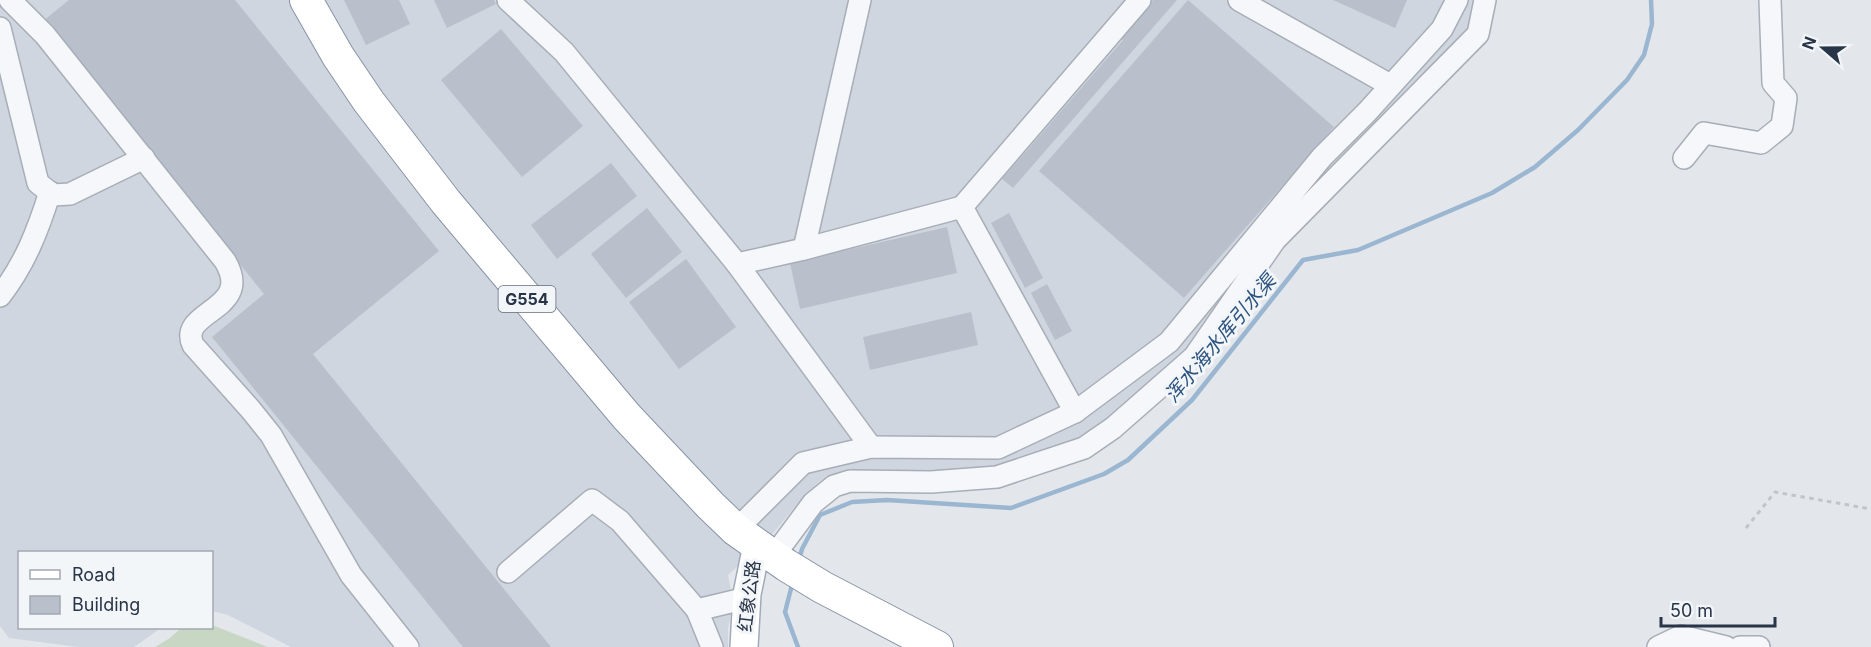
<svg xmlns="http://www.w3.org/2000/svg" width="1871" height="647" font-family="Inter,'Noto Sans SC',sans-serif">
  <rect width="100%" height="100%" fill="#e3e7ec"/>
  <path fill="#d0d6df" d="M0 0H1481L1475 30 1178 363 1084 444 984 473 836 478 804 496 770 537 728 575 733 603 728 629V647H291L228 615 212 611V552H20V628H161L134 647H78L9 638 0 626Z"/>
  <path fill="#c8d7c3" d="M212 625 268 647H155L170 638 181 628H212Z"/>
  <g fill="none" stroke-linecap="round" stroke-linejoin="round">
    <g stroke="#9ab6d0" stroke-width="4.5">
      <path d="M799 559 802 549 820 515 852 502 887 500 1011 508 1104 474 1128 460 1192 400 1303 260 1358 250 1492 193 1535 167 1578 130 1627 80 1644 55 1652 24 1651 0"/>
      <path d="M793 581 785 612 798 647"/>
    </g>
  </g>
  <g fill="#b9c0cb">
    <path d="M69 0H235L439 251 313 354 551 647H463L212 337 264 294 43 21Z"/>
    <path d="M344 0H399L410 24 366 45Z"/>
    <path d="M434 0H494L496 4 447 28Z"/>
    <path d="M1153 0H1177L1013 188 1002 179 1123 40 1120 38Z"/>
    <path d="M1188 0 1334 127 1184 298 1039 171Z"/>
    <path d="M1333 0H1407L1395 28Z"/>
    <path d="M501 29 583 126 522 177 441 80Z"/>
    <path d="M611 163 637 196 557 259 531 225Z"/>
    <path d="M647 208 682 252 626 298 591 254Z"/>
    <path d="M1009 213 1043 278 1025 288 991 223Z"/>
    <path d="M947 227 957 273 800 309 790 263Z"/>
    <path d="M686 259 736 327 679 369 629 302Z"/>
    <path d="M1047 284 1072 331 1055 340 1031 293Z"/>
    <path d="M971 312 978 345 870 370 863 337Z"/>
  </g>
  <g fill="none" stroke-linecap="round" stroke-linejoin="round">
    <g stroke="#a7aeb7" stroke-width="24">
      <g id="minor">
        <path d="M10 0 45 35 225 261C255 311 177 310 193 345L251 410 271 435 351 575 408 647"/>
        <path d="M508 0 564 52 737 264 871 447"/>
        <path d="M1239 0 1390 85"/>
        <path d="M0 28 38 183 53 195 70 194 144 158"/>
        <path d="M1684 158 1704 133 1761 143 1782 126 1786 98 1773 83 1770 0"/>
        <path d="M804 249 860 0"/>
        <path d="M737 264 804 249 962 207"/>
        <path d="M0 296C25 264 38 230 50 192"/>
        <path d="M1075 412 962 207 1140 0"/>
        <path d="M736 530 803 463 871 447 998 448 1075 412 1169 342 1322 157 1367 112 1442 29 1457 0"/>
        <path d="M773 557 813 503 834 486 850 481 931 482 997 477 1084 448 1113 428 1194 357 1275 240 1478 34 1485 0"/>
        <path d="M508 572 592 500 620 521 697 610"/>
        <path d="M712 647 697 610 747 598"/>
        <path d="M1658 647 1681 636 1726 647"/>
        <path d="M1740 647H1759"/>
      </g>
    </g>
    <g stroke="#a0abb9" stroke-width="30">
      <path id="major" d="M744 647 747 594 757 545"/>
    </g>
    <g stroke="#8894a5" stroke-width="34">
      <path id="highway" d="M306 0 338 56 369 102 446 202 627 417 710 505 736 530 786 565 822 587 937 647"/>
    </g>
    <path stroke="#c0c4cb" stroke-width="3" stroke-dasharray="4.5 4.5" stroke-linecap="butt" d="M1746 528 1775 492 1871 509"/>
    <use href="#minor" stroke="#f6f7fa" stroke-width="21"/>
    <use href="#major" stroke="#fff" stroke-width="27"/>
    <use href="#highway" stroke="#fff" stroke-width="32"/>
  </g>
  <g text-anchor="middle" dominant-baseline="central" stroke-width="6" stroke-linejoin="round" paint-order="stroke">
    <rect fill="#f3f6f9" stroke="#656e7c" stroke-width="1.5" x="498.5" y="286" width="57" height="26" rx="4.5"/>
    <g font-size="16" font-weight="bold" fill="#283447">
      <text x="527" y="299">G554</text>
    </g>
    <g font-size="18" fill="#283447" stroke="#f3f6f9">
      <text transform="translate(749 596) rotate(-83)">红象公路</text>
    </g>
    <g font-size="20" font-style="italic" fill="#2d5480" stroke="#f3f6f9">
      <text transform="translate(1220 338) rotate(-50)">浑水海水库引水渠</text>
    </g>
  </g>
  <rect x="18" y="551" width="195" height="78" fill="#f3f6f9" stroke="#a2a8b2" stroke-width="1.5"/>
  <rect x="30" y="570" width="30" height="9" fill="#ffffff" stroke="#a2a8b2" stroke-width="1.5"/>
  <text x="72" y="581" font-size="18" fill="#283447">Road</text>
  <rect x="30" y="596" width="30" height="18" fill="#b9c0cb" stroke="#a2a8b2" stroke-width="1.5"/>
  <text x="72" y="611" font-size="18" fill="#283447">Building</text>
  <g transform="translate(1823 48) rotate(290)" stroke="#f3f6f9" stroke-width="4.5" paint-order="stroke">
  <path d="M0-4.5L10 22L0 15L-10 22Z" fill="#283447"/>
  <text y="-9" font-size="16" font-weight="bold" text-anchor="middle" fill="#283447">N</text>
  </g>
  <path d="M1661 617v9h114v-9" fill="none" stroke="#283447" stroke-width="3"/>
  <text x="1670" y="617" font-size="18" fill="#283447" stroke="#f3f6f9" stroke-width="4.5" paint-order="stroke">50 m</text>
</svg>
